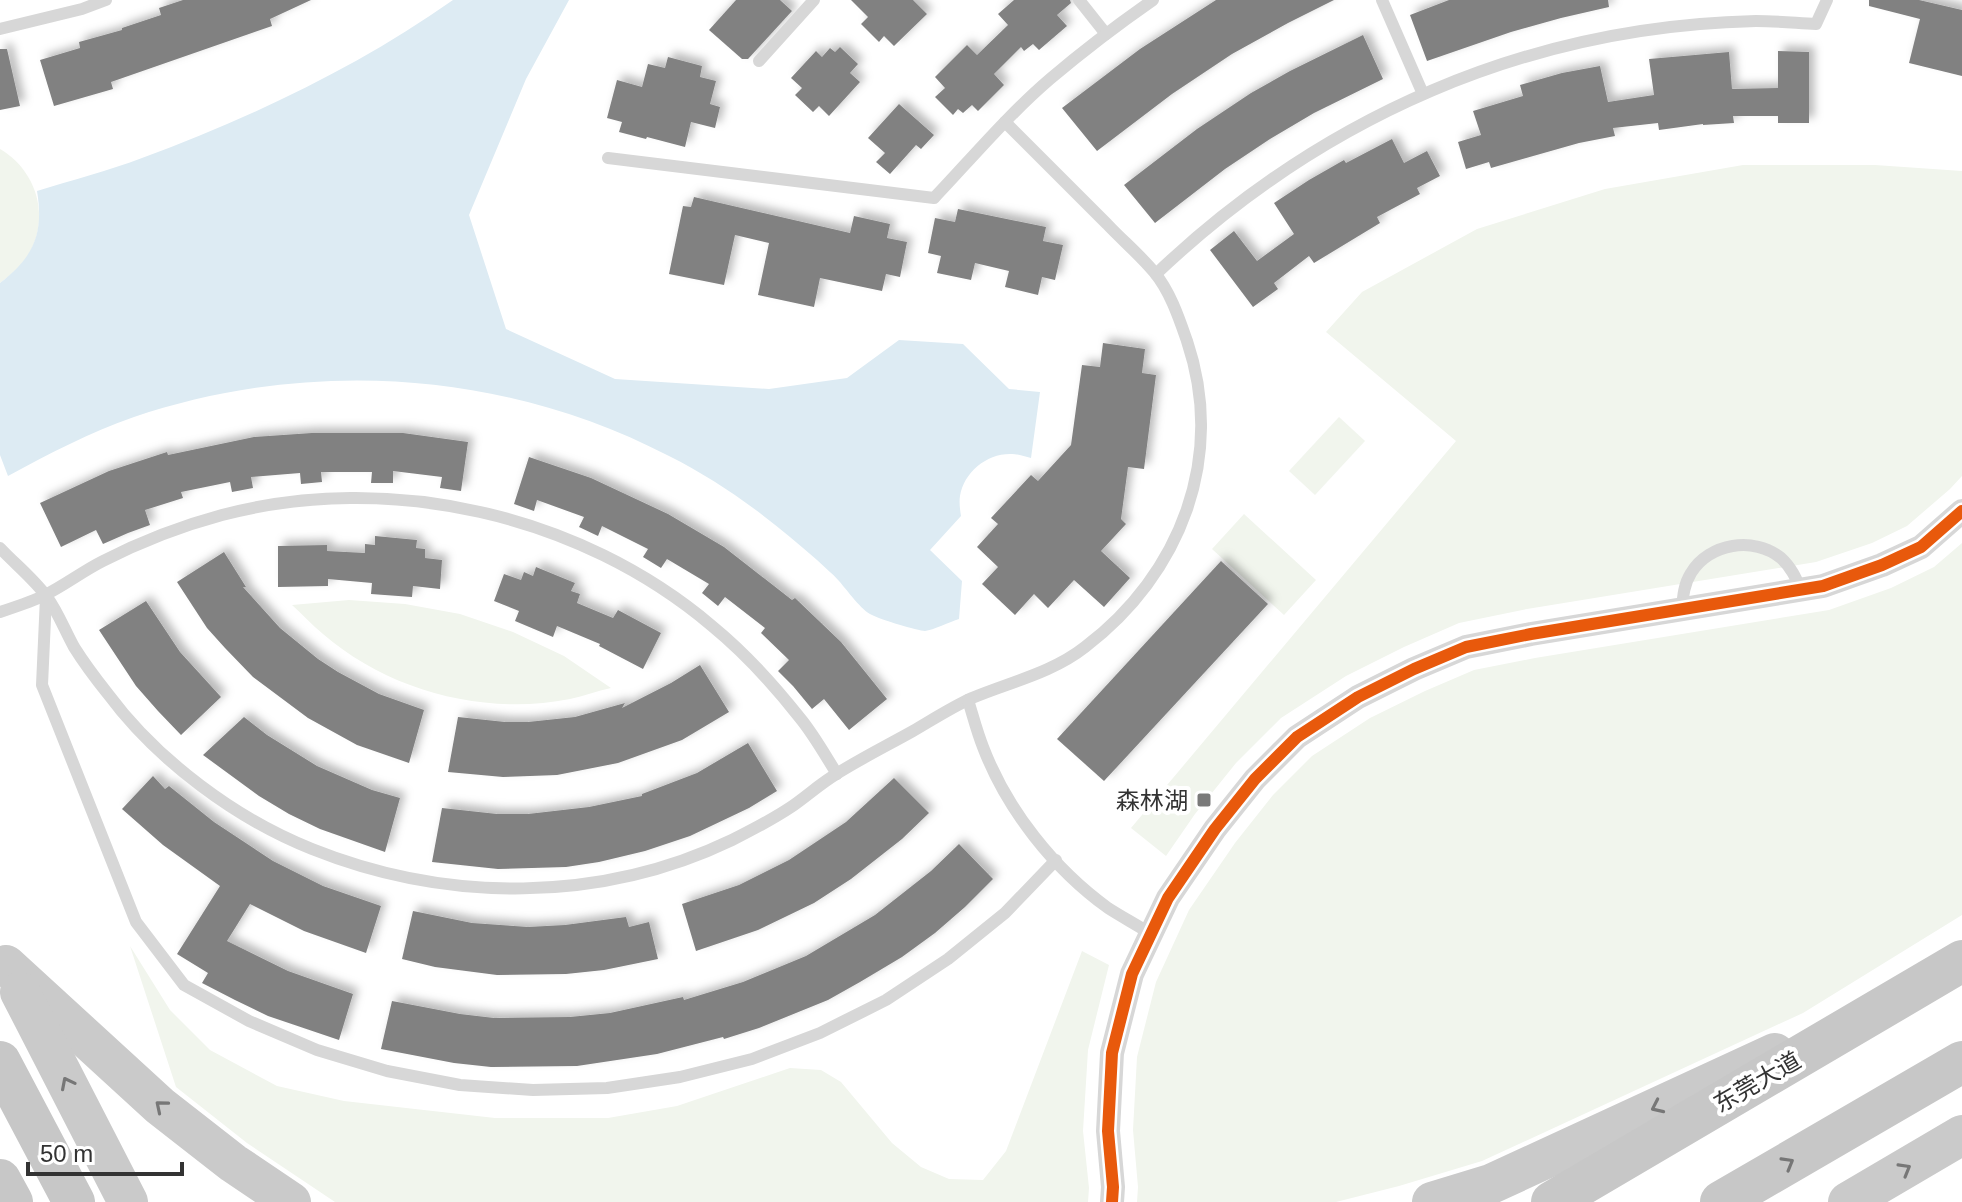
<svg xmlns="http://www.w3.org/2000/svg" width="1962" height="1202" font-family="Arial,'Noto Sans SC',sans-serif">
  <defs>
    <filter id="shadow"><feDropShadow dx="5.5" dy="-5.5" stdDeviation="4" flood-color="#0004"/></filter>
  </defs>
  <rect width="100%" height="100%" fill="#fff"/>
  <g fill="#f1f5ed">
    <path d="M0 149C36 170 50 215 30 252 23 265 12 274 0 283Z"/>
    <path d="M1743 165H1875L1962 171V476L1950 489 1907 526 1872 543 1816 562 1527 609 1459 623 1404 647 1346 676 1281 718 1236 763 1195 814 1166 856 1131 828 1456 441 1326 332 1362 292 1477 229 1605 189Z"/>
    <path d="M1339 417 1365 441 1315 495 1289 471Z"/>
    <path d="M1244 514 1316 580 1284 615 1212 549Z"/>
    <path d="M1962 543V915L1803 1013 1482 1161 1399 1186 1336 1202H1137L1138 1187 1133 1130 1137 1057 1156 982 1189 910 1235 843 1273 795 1312 756 1370 718 1425 691 1474 670 1535 658 1829 610 1891 588 1934 567Z"/>
    <path d="M349 600 405 604 460 614 513 632 564 656 611 688C597 691 584 696 570 699 484 716 389 691 323 634 312 625 302 614 292 605Z"/>
    <path d="M130 946 170 1010 210 1050 277 1086 344 1101 495 1118H608L677 1106 790 1068 821 1070 841 1082 892 1143 921 1167 949 1179 983 1180 1006 1151 1082 951 1109 965 1088 1050 1083 1131 1089 1188 1088 1202H335L247 1143 176 1087Z"/>
  </g>
  <path fill="#ddebf3" d="M453 0H569L526 79 469 215 506 329 615 379 769 389 847 378 899 340 963 344 1009 389 1040 392 1031 458C1025 457 1018 454 1012 454 987 453 964 472 960 496 959 502 960 510 961 516L930 550 962 581 959 619C950 622 933 630 925 631 918 631 879 619 872 615 862 611 847 590 839 581 832 573 824 567 817 560 772 520 723 483 669 456 504 370 309 358 134 417 90 432 49 454 8 476L0 455V283C34 257 44 233 37 191 72 180 108 171 142 158 250 118 358 67 453 0Z"/>
  <g fill="#818181" filter="url(#shadow)">
    <path d="M183 0H311L270 19 272 26 111 82 113 89 54 106 40 60 80 48 79 42 122 30V28L161 15 159 8Z"/>
    <path d="M736 0H780L792 11 748 59H742L709 30Z"/>
    <path d="M851 0H913L927 14 894 46 884 36 879 42 861 24 868 17Z"/>
    <path d="M1014 0H1070L1071 3 1057 15 1067 26 1039 50 1033 44 1024 51 1021 47 994 74 1004 85 978 111 972 105 963 113 958 109 953 115 935 97 945 88 935 77 967 45 977 55 1008 25 998 14Z"/>
    <path d="M1216 0H1334L1288 23 1232 54 1172 94 1097 151 1062 108 1140 49Z"/>
    <path d="M1449 0H1608L1609 7 1561 18 1511 32 1427 61 1410 15Z"/>
    <path d="M1869 0H1919L1962 10V76L1909 63 1920 19 1869 6Z"/>
    <path d="M1363 35 1383 79 1314 113 1270 139 1225 169 1155 223 1124 185 1197 129 1251 93 1290 71Z"/>
    <path d="M840 47 858 64 850 73 860 82 829 116 819 106 813 112 795 95 802 88 791 78 816 51 822 57 830 48 835 52Z"/>
    <path d="M0 49H7L20 106 0 110Z"/>
    <path d="M1778 51 1809 52V123H1778V116H1733L1734 123 1703 125V124L1659 130 1658 123 1613 128 1615 136 1579 143 1491 168 1489 162 1466 169 1458 142 1481 135 1473 111 1523 96 1520 85 1562 73 1600 66 1608 102 1654 95 1649 59 1729 52 1732 89 1778 88Z"/>
    <path d="M668 57 702 66 700 77 716 81 710 104 720 107 715 128 691 122 685 147 647 137 646 139 619 132 622 122 607 118 617 80 642 87 648 64 665 68Z"/>
    <path d="M899 104 934 135 921 149 916 145 890 174 876 162 885 153 868 138Z"/>
    <path d="M1392 139 1404 163 1427 151 1440 176 1417 188 1420 194 1377 217 1380 223 1314 263 1309 256 1274 283 1278 289 1253 307 1210 250 1234 231 1257 261 1294 234 1274 203 1309 180 1344 160 1346 163Z"/>
    <path d="M694 197 850 233 854 216 890 224 887 238 907 242 900 277 886 274 882 291 820 278 814 307 758 295 769 243 735 235 724 285 669 274 683 206 691 207Z"/>
    <path d="M958 209 1046 227 1043 241 1063 245 1055 280 1042 277 1038 295 1005 287 1009 271 975 263 971 280 937 273 941 256 928 253 935 218 955 222Z"/>
    <path d="M1103 343 1145 349 1142 373 1156 375 1144 469 1128 467 1121 519 1126 524 1101 551 1130 578 1104 607 1074 580 1048 608 1034 594 1015 615 982 584 998 567 977 547 998 524 991 518 1031 475 1038 481 1071 445 1082 365 1100 367Z"/>
    <path d="M312 433H403L468 442 461 491 440 488 442 477 393 471V483H371L372 472H321L322 482 301 484 300 473 251 477 253 488 232 492 230 482 181 492 183 498 145 510 150 525 128 533 103 544 96 530 61 547 40 503 109 471 167 452 168 455 254 437Z"/>
    <path d="M529 457 591 478 668 514 724 547 792 600 795 598 841 642 887 699 849 730 824 699 812 709 793 686 778 671 789 660 761 633 765 628 725 597 718 606 702 593 709 584 667 559 661 568 643 557 648 549 602 526 598 536 579 527 584 517 537 500 534 511 514 504Z"/>
    <path d="M375 536 417 540 416 548 425 549V558L442 560 440 589 413 586 412 597 371 594 372 583 328 579V586L278 587V546L327 545V551L365 553V544L375 545Z"/>
    <path d="M224 552 246 587H243L280 628 318 659 338 672 379 694 424 710 409 763 357 745 308 718 253 677 225 648 207 628 177 582Z"/>
    <path d="M1221 561 1268 604 1104 781 1057 739Z"/>
    <path d="M536 567 575 583 571 591 580 594 577 603 613 618 618 610 661 633 643 669 599 646 600 644 557 626 553 637 515 621 519 611 494 601 504 574 521 580 524 572 533 576Z"/>
    <path d="M146 601 180 652 221 697 181 735 158 711 136 686 99 630Z"/>
    <path d="M700 665 729 712 682 740 618 763 557 775 503 777 448 772 458 717 505 722H528L575 717 625 703 622 708 671 683Z"/>
    <path d="M244 717 267 735 317 766 372 790 400 798 385 852 320 829 289 814 259 796 203 755Z"/>
    <path d="M748 743 777 791 749 808 690 836 645 851 599 862 566 867 498 869 432 862 442 808 497 814H528L589 807 642 796V794L697 773Z"/>
    <path d="M153 776 165 789 169 786 214 822 273 861 323 886 381 906 366 953 304 931 250 904 227 941 288 971 353 994 339 1040 268 1016 235 1000 202 983 208 973 177 954 220 886 163 845 122 809Z"/>
    <path d="M894 778 929 813 902 839 851 879 814 903 758 930 696 951 682 904 739 885 789 860 846 822Z"/>
    <path d="M959 844 993 879 965 907 935 933 902 957 860 982 828 1000 759 1028 724 1039 723 1037 657 1054 577 1066 491 1067 454 1063 381 1049 392 1001 460 1014 494 1018 570 1017 610 1013 683 997 684 1000 743 982 806 956 875 915 931 871Z"/>
    <path d="M413 911 472 923 528 927 565 925 626 917 629 927 649 922 658 959 604 970 566 974 497 975 435 967 402 959Z"/>
  </g>
  <g fill="none" stroke-linecap="round" stroke-linejoin="round">
    <g stroke="#d7d7d7" stroke-width="12">
      <path d="M1079 0 1106 34"/>
      <path d="M1382 0 1423 94"/>
      <path d="M0 29 82 9 106 0"/>
      <path d="M759 61 814 0"/>
      <path d="M608 158 934 198C972 158 1008 115 1050 79 1083 51 1117 25 1153 0"/>
      <path d="M1156 274C1321 117 1527 26 1756 21 1776 21 1796 23 1816 24L1827 0"/>
      <path d="M0 548C15 564 34 579 47 597 58 612 65 631 74 647 84 663 96 679 108 694 157 760 236 819 312 849 447 903 601 903 732 840 752 830 773 819 791 807 807 796 821 783 838 773 862 758 888 745 913 731 932 720 952 707 972 698 1010 682 1052 673 1085 647 1181 574 1226 457 1187 341 1179 318 1170 291 1154 272 1140 255 1122 240 1107 224 1073 190 1039 156 1005 122"/>
      <path d="M46 597 42 685 136 922 184 985 249 1021 317 1050 387 1071 460 1085 533 1090 607 1088 680 1077 752 1059 820 1033 886 1000 948 959 1005 913 1056 860"/>
      <path d="M1682 609C1683 596 1684 584 1691 573 1709 543 1754 536 1781 558 1791 567 1796 578 1801 590"/>
      <path d="M0 612C15 607 31 602 45 595 65 585 83 571 103 561 140 542 181 526 222 515 389 471 580 514 712 626 745 653 774 685 800 718 814 735 825 755 837 774"/>
      <path d="M968 700C973 716 977 732 983 747 1007 810 1054 869 1108 908 1122 917 1137 925 1151 934"/>
    </g>
    <path stroke="#d7d7d7" stroke-width="24" d="M1112 1202 1113 1187 1108 1131 1112 1053 1132 974 1168 898 1215 829 1255 779 1297 737 1358 697 1414 669 1466 647 1531 634 1823 586 1882 565 1921 547 1962 511"/>
    <g stroke="#cacaca" stroke-width="40">
      <path d="M6 965 160 1106 233 1163 291 1202"/>
      <path d="M20 992 128 1202"/>
      <path d="M1432 1202 1491 1184 1775 1053"/>
      <path d="M1848 1202 1962 1135"/>
    </g>
    <g stroke="#c7c7c7" stroke-width="42">
      <path d="M0 1062 74 1202"/>
      <path d="M0 1180 12 1202"/>
      <path d="M1552 1202 1962 961"/>
      <path d="M1721 1202 1962 1062"/>
    </g>
    <g stroke="#fff" stroke-width="17">
      <path id="cycleway" d="M1112 1202 1113 1187 1108 1131 1112 1053 1132 974 1168 898 1215 829 1255 779 1297 737 1358 697 1414 669 1466 647 1531 634 1823 586 1882 565 1921 547 1962 511"/>
    </g>
    <use href="#cycleway" stroke="#e8590c" stroke-width="12"/>
  </g>
  <defs><path id="oneway-chevron" d="M-2-3.5L2.5 0L-2 3.5" fill="none" stroke-width="1.6" stroke-linecap="round" stroke-linejoin="round" transform="scale(2)"/></defs>
  <g stroke="#777">
    <use href="#oneway-chevron" transform="translate(67 1083) rotate(-117)"/>
    <use href="#oneway-chevron" transform="translate(161 1106) rotate(-140)"/>
    <use href="#oneway-chevron" transform="translate(1657 1107) rotate(155)"/>
    <use href="#oneway-chevron" transform="translate(1905 1169) rotate(-30)"/>
  </g>
  <use stroke="#767676" href="#oneway-chevron" transform="translate(1788 1163) rotate(-30)"/>
  <rect fill="#7a7a7a" stroke="#fff" stroke-width="3" x="1196" y="792" width="16" height="16" rx="4"/>
  <g text-anchor="middle" dominant-baseline="central" stroke-width="8" stroke-linejoin="round" paint-order="stroke">
    <g font-size="24" fill="#333" stroke="#fff" text-anchor="end">
      <text x="1188" y="800">森林湖</text>
    </g>
    <g font-size="24" fill="#333" stroke="#fff">
      <text transform="translate(1757 1082) rotate(-30)">东莞大道</text>
    </g>
  </g>
  <path d="M28 1162v12h154v-12" fill="none" stroke="#333333" stroke-width="4"/>
  <text x="40" y="1162" font-size="24" fill="#333333" stroke="#ffffff" stroke-width="6" paint-order="stroke">50 m</text>
</svg>
